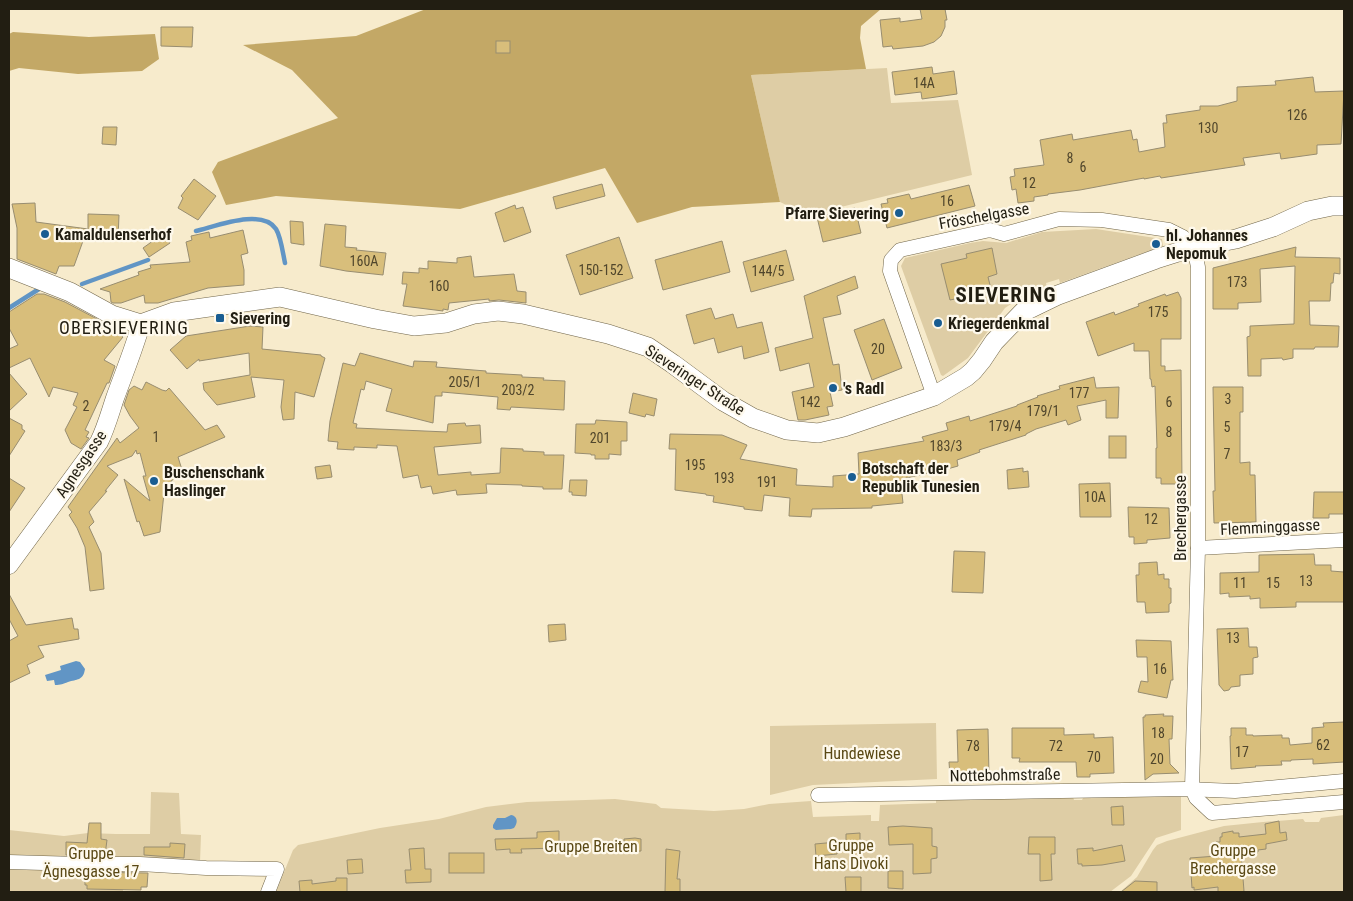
<svg xmlns="http://www.w3.org/2000/svg" width="1353" height="901" font-family="'Roboto Condensed',sans-serif">
  <rect width="100%" height="100%" fill="#f7ebcc"/>
  <g fill="#decda5">
    <path d="M887 68 891 103 958 100 972 175 808 215 780 202 751 75Z"/>
    <path d="M1096 229 1162 239 1163 246 1060 283 1059 279 1046 283 1047 288 1017 300 1005 308 968 358 943 376 941 375 901 266 905 258 970 243 983 241 1006 243 1042 232Z"/>
    <path d="M936 723 937 779 813 785 770 795V726Z"/>
    <path d="M151 792 179 793 181 834 201 835 200 862 123 867V892H9V830L64 836 88 833 116 834H150Z"/>
    <path d="M1181 795V830L1156 838 1131 876 1110 892H276L293 850 298 845 380 828 439 819 486 807 527 802 615 799 656 804 661 808 714 811 744 809 769 804 811 801 813 817 871 815V821H879L880 805 936 803V798L1073 797 1074 800H1082L1083 798Z"/>
    <path d="M1344 815V892H1120L1137 877 1153 850 1157 845 1167 841 1224 826 1263 822 1303 819 1305 822H1319L1321 818Z"/>
  </g>
  <g fill="#c3a866">
    <path d="M426 9H881L861 26 860 38 866 69 751 75 780 202 692 207 637 223 605 168 460 209 276 196 226 205 212 172 218 162 338 118 292 70 243 45 356 36Z"/>
    <path d="M13 32 89 37 155 34 159 59 142 71 78 74 19 68 9 71V34Z"/>
  </g>
  <g fill="#6195c5">
    <path d="M76 661 80 662 85 669C83 681 77 679 68 682 63 684 61 685 55 685L54 680 47 681 45 675 61 670 60 666Z"/>
    <path d="M511 815C518 816 518 823 514 828L511 829 496 830 493 828V825L497 818H505Z"/>
  </g>
  <g fill="none" stroke-linecap="round" stroke-linejoin="round">
    <g stroke="#6195c5" stroke-width="4.5">
      <path d="M196 231C217 226 262 208 276 229 281 237 283 254 285 263"/>
      <path d="M82 284 148 260"/>
      <path d="M9 308 39 289"/>
    </g>
  </g>
  <g fill="#d8be7b" stroke="#988d70">
    <path d="M920 9H945L947 20H945V27L941 36 934 42 923 46 893 49 892 46 883 47 880 20 900 18V22L922 19Z"/>
    <path d="M161 27H193L192 47 161 46Z"/>
    <rect x="496" y="41" width="14" height="12"/>
    <path d="M932 67 933 74 954 71 957 94 922 99 921 92 895 95 892 72Z"/>
    <path d="M1313 77 1315 92 1344 91 1341 144 1317 145V154L1281 159 1280 153 1243 158 1245 165 1161 178 1160 176 1144 179V178L1080 190 1048 194V195L1034 197V201L1018 203 1016 189 1012 190 1010 177 1015 176 1014 169 1044 165 1040 140 1072 134 1073 140 1131 130 1133 140 1137 139 1139 152 1165 147 1163 123H1167L1166 115 1200 110V106H1218L1237 101V87L1276 85 1275 81Z"/>
    <path d="M103 127H117L116 145 102 144Z"/>
    <path d="M194 179 216 196 198 220 178 208 183 198 181 196Z"/>
    <path d="M602 184 605 196 556 209 553 197Z"/>
    <path d="M969 185 975 206 887 228 881 204 888 203 887 199 909 194 911 199Z"/>
    <path d="M35 203 36 222 88 229V214L119 215 118 239H109V241H83L74 266H59L56 274 17 259V228L12 204Z"/>
    <path d="M515 205 516 209 523 207 531 232 504 242 495 213Z"/>
    <path d="M855 208 861 233 823 242 817 217Z"/>
    <path d="M290 221 303 222 304 245 291 243Z"/>
    <path d="M325 224 346 226 345 247 357 248 356 250 386 253 383 275 346 271 320 266Z"/>
    <path d="M243 230 248 253 241 255 244 270V285L208 288 158 303H145L144 295 121 303H113L111 302 110 292 100 289 139 275 138 272 151 268 150 265 190 262 186 242 192 240 191 236 209 232 210 238Z"/>
    <path d="M164 233 170 243 149 257 143 248Z"/>
    <path d="M619 237 633 278 580 295 566 255Z"/>
    <path d="M722 241 730 272 663 290 655 260Z"/>
    <path d="M1296 247 1295 257 1340 258V274L1334 273 1333 283H1331L1330 301H1309L1310 325 1339 326 1338 347H1315L1314 349H1293V358L1283 360 1282 358 1261 359V376H1248L1247 337 1250 336V326L1294 324 1295 266 1260 269 1261 302 1238 303V309H1213V268Z"/>
    <path d="M992 248 997 274 988 277 990 285 987 292 950 300 941 264 967 258 966 254Z"/>
    <path d="M786 250 794 280 751 292 743 262Z"/>
    <path d="M471 256 474 277 514 274 517 291 526 292V303L499 300 489 301V299L449 303 448 310 443 309V311L403 306 407 284H402L403 272 419 273V268L428 269V261L457 263V258Z"/>
    <path d="M855 276 858 288 837 296 841 314 823 318 833 365 839 364 842 390 830 392 833 406 827 407 829 415 805 420H798L792 392 814 387 809 363 780 371 775 348 813 338 804 296Z"/>
    <path d="M1178 292 1181 298V339H1161V366H1165V371L1181 370 1182 484H1161V478H1156V448H1157L1155 386 1152 387 1151 379H1150L1149 351H1134V343L1098 356 1086 322 1114 312 1115 315 1139 306 1138 304 1165 294 1166 296Z"/>
    <path d="M37 294H44L65 302 112 327 123 337 104 360 115 366 109 383H107L85 430 89 432 86 437 89 438 81 449 71 443 65 430 77 407 73 405 78 393 53 387 49 397 30 358 9 368V349L18 345 9 328V312Z"/>
    <path d="M711 308 715 319 733 314 737 328 762 322 769 352 744 359 742 346 718 353 714 338 694 344 686 315Z"/>
    <path d="M884 319 902 368 872 380 854 330Z"/>
    <path d="M250 326 263 327 262 349 321 355V356L325 358 314 397 295 392 294 419 283 420 281 407 284 380 251 377 255 397 217 405 204 390 203 383 250 375 249 353 199 361V359L187 369 170 350 186 336Z"/>
    <path d="M360 353 413 367 414 361 437 362 436 367 486 371V373L522 375V377L544 378 543 380 565 381 564 410 511 407 510 410 497 409 498 397 442 392V396H435L433 423 386 411 392 389 366 381 364 390 361 389 353 423 357 424 356 428 447 432 448 424 465 423 466 426 480 425 481 443 434 447 438 475 471 472V475L500 473 501 448 523 449V451L544 452V455H564L562 489H543V487L522 486V485L486 484 487 493 457 495 456 490 433 494 431 486 421 488 418 475 403 478 397 446 377 445V448L354 447V450L337 449 338 442 328 441 330 421 343 363 355 366Z"/>
    <path d="M9 373 27 394 9 411Z"/>
    <path d="M1094 377 1096 388 1119 387 1118 418H1106V400L1077 406 1081 420 1068 425 1066 420 1036 429 1026 434V435L979 450 980 452 957 460 958 466 933 473V472L902 479 903 484 901 485 903 503 872 506V508L812 509 811 517 789 516 790 498 764 495 762 511 744 509V507L713 502 714 496 706 495V494L675 490 676 449H669L670 434 722 435 747 445 740 459 797 469 796 485 833 487V476L859 474 858 453 924 441 922 437 948 430 946 423 969 416 970 421 1017 406V405L1038 397 1037 396 1060 389 1059 386Z"/>
    <path d="M146 382 162 390 166 391 169 388 205 430 217 425 225 437 178 457 183 473 171 481V493H164L160 532 144 536 139 521 137 522 124 479 150 501 143 476H146L140 453 137 454 136 450 132 456 107 466 118 475 105 491H107L89 512 94 522 89 527 101 553 104 589 90 591 85 547 77 528 69 515 72 512 68 507 117 438 120 443 139 428 130 416 124 405 129 390 134 386 142 390Z"/>
    <path d="M1213 387H1243V412H1240V463L1250 462V475H1255L1256 522 1214 523 1213 491H1215Z"/>
    <path d="M633 393 657 399 654 416 646 414 645 417 629 413Z"/>
    <path d="M9 418 22 425V429L25 431 9 456Z"/>
    <path d="M596 420 627 422V441H621V455L609 454V459H595V455H591V454L575 453 576 424H595Z"/>
    <rect x="1109" y="436" width="17" height="22"/>
    <path d="M330 465 332 477 317 479 315 467Z"/>
    <path d="M1023 468V472L1028 471 1029 487 1008 489 1007 470Z"/>
    <path d="M9 478 25 488 9 512Z"/>
    <path d="M570 480H587L586 496 572 495V492H569Z"/>
    <path d="M1110 483 1111 517H1080L1079 484Z"/>
    <path d="M1314 492H1344V514H1329V518H1313Z"/>
    <path d="M1128 507 1169 508 1170 538 1147 540V543L1134 544V537H1129Z"/>
    <path d="M954 551 985 552 983 593 952 592Z"/>
    <path d="M1314 554 1315 565H1331V571L1344 572V602H1296V607L1260 608V598L1250 599V596L1229 597V593L1220 594V573L1259 572V555Z"/>
    <path d="M1157 562 1158 575 1164 574V579H1169V588H1171V603L1169 604V612L1146 613 1145 602H1137L1136 575H1139V563Z"/>
    <path d="M9 594 26 625 72 618 74 629H78L79 639 38 646 44 657 27 665 30 673 9 683V641L18 636 9 619Z"/>
    <path d="M565 624 566 640 549 642 548 625Z"/>
    <path d="M1248 628 1249 647H1257L1258 657 1253 658V674L1240 675V686L1231 687 1229 690 1224 691 1219 685 1217 629Z"/>
    <path d="M1136 640 1171 641 1173 680H1171L1167 698 1138 692 1141 681 1148 682 1147 657H1137Z"/>
    <path d="M1164 714 1163 716H1173L1172 739H1169L1170 764 1179 773 1153 774 1145 780 1143 717H1145V715Z"/>
    <path d="M1344 722V762L1313 764V759L1291 760V761H1281L1282 765 1255 766 1256 767 1231 769 1230 736H1231V728H1246V735H1253V736L1282 735V738H1289L1290 745 1312 743V728L1324 727 1323 723Z"/>
    <path d="M1012 728H1064V735L1094 734V738L1113 737 1114 773 1090 774V777H1077L1076 762H1019L1020 758H1012Z"/>
    <path d="M988 729 989 775 950 776 949 762H958L957 730Z"/>
    <path d="M1123 806 1124 825H1112L1111 807Z"/>
    <path d="M1279 821 1280 833 1286 832 1287 840 1266 844V849L1258 850V852L1241 853 1244 891 1241 892H1218V887L1194 890V887L1192 888 1190 858 1217 856 1216 842H1220V837H1222V833L1233 831V833H1239V837L1266 834 1265 824Z"/>
    <path d="M89 823H101V839L107 840 105 855H66V842L87 843Z"/>
    <path d="M903 826 932 828V846L937 847V858L931 859V873L913 874V844L889 845 888 827Z"/>
    <path d="M559 831V848L521 849 522 853H510V849L496 850 495 839 537 838V832Z"/>
    <path d="M860 833V848L846 849V834Z"/>
    <path d="M1029 837H1055V854H1051L1052 880 1040 881V854H1028Z"/>
    <path d="M635 838 641 839V851L625 852 624 839Z"/>
    <path d="M837 842V854L816 856 815 844Z"/>
    <path d="M170 843 185 844 184 858 144 855V847H170Z"/>
    <path d="M1122 845 1125 861 1102 865 1082 866V864H1078L1077 849 1093 848V851Z"/>
    <path d="M424 848 425 869H431V882L406 883 405 870H411L409 849Z"/>
    <path d="M666 849 680 851 677 879H680V892H665Z"/>
    <rect x="449" y="853" width="35" height="20"/>
    <path d="M362 859 363 873 348 874 347 860Z"/>
    <path d="M888 871H903V889L888 888Z"/>
    <path d="M68 872 148 873 147 887H141V890L87 889V885H85V875L68 874Z"/>
    <path d="M845 877H861V892H846Z"/>
    <path d="M336 878H347V892H300L299 881 312 880V884L336 881Z"/>
    <path d="M1135 881 1157 882V892H1121Z"/>
  </g>
  <g fill="none" stroke-linecap="round" stroke-linejoin="round">
    <g stroke="#71664a" stroke-width="15">
      <g id="minor">
        <path d="M934 396 890 271 891 260 900 250 990 230 1004 234 1059 219 1102 220 1169 230 1183 237 1194 247 1198 267V548L1192 789 1196 798 1212 813 1344 802"/>
        <path d="M1198 548 1344 540"/>
        <path d="M818 795 1185 789 1235 791 1344 781"/>
        <path d="M9 862 78 864H140L206 868 277 869 268 892"/>
      </g>
    </g>
    <g stroke="#71664a" stroke-width="19">
      <path id="tertiary" d="M9 565 99 442C106 428 110 413 115 398 124 373 134 349 141 324"/>
    </g>
    <g stroke="#71664a" stroke-width="20">
      <path id="secondary" d="M9 268 70 292 112 315 141 324 174 312 280 297 375 319 414 326 446 323 474 314 498 311 523 314 608 334 648 347 673 364 723 401 753 418 787 430 818 433 844 427 934 396 966 377 973 371 982 360 994 342 1023 312 1058 295 1156 259 1194 247 1236 239 1273 227 1308 211 1332 206H1344"/>
    </g>
    <use href="#minor" stroke="#fff" stroke-width="14"/>
    <use href="#tertiary" stroke="#fff" stroke-width="18"/>
    <use href="#secondary" stroke="#fff" stroke-width="19"/>
  </g>
  <g fill="#195d92" stroke="#fef9ec" stroke-width="2">
    <circle cx="899" cy="213" r="5"/>
    <circle cx="45" cy="234" r="5"/>
    <circle cx="1156" cy="244" r="5"/>
    <rect x="215" y="313" width="10" height="10" rx="2.5"/>
    <circle cx="938" cy="323" r="5"/>
    <circle cx="833" cy="388" r="5"/>
    <circle cx="852" cy="477" r="5"/>
    <circle cx="154" cy="481" r="5"/>
  </g>
  <g text-anchor="middle" dominant-baseline="central" stroke-width="4.5" stroke-linejoin="round" paint-order="stroke">
    <g font-size="14" fill="#50462c">
      <text x="924" y="83">14A</text>
      <text x="1297" y="115">126</text>
      <text x="1208" y="128">130</text>
      <text x="1070" y="158">8</text>
      <text x="1083" y="167">6</text>
      <text x="1029" y="183">12</text>
      <text x="947" y="201">16</text>
      <text x="364" y="261">160A</text>
      <text x="601" y="270">150-152</text>
      <text x="768" y="271">144/5</text>
      <text x="1237" y="282">173</text>
      <text x="439" y="286">160</text>
      <text x="1158" y="312">175</text>
      <text x="878" y="349">20</text>
      <text x="465" y="382">205/1</text>
      <text x="518" y="390">203/2</text>
      <text x="1079" y="393">177</text>
      <text x="1228" y="399">3</text>
      <text x="810" y="402">142</text>
      <text x="1169" y="402">6</text>
      <text x="86" y="406">2</text>
      <text x="1043" y="411">179/1</text>
      <text x="1005" y="426">179/4</text>
      <text x="1227" y="427">5</text>
      <text x="1169" y="432">8</text>
      <text x="156" y="437">1</text>
      <text x="600" y="438">201</text>
      <text x="946" y="446">183/3</text>
      <text x="1227" y="454">7</text>
      <text x="695" y="465">195</text>
      <text x="724" y="478">193</text>
      <text x="767" y="482">191</text>
      <text x="1095" y="497">10A</text>
      <text x="1151" y="519">12</text>
      <text x="1306" y="581">13</text>
      <text x="1240" y="583">11</text>
      <text x="1273" y="583">15</text>
      <text x="1233" y="638">13</text>
      <text x="1160" y="669">16</text>
      <text x="1158" y="733">18</text>
      <text x="1323" y="745">62</text>
      <text x="973" y="746">78</text>
      <text x="1056" y="746">72</text>
      <text x="1242" y="752">17</text>
      <text x="1094" y="757">70</text>
      <text x="1157" y="759">20</text>
    </g>
    <g font-size="16" font-weight="bold" fill="#221e12" stroke="#fef9ec" text-anchor="start">
      <text x="889" y="213" text-anchor="end">Pfarre Sievering</text>
      <text x="55" y="234">Kamaldulenserhof</text>
      <text x="1166" y="235">hl. Johannes<tspan x="1166" dy="18">Nepomuk</tspan></text>
      <text x="230" y="318">Sievering</text>
      <text x="948" y="323">Kriegerdenkmal</text>
      <text x="843" y="388">'s Radl</text>
      <text x="862" y="468">Botschaft der<tspan x="862" dy="18">Republik Tunesien</tspan></text>
      <text x="164" y="472">Buschenschank<tspan x="164" dy="18">Haslinger</tspan></text>
    </g>
    <g font-size="16" fill="#221e12" stroke="#fef9ec">
      <text transform="translate(984 216) rotate(-10)">Fröschelgasse</text>
      <text transform="translate(695 380) rotate(33)">Sieveringer Straße</text>
      <text transform="translate(81 464) rotate(-56)">Agnesgasse</text>
      <text transform="translate(1180 518) rotate(-90)">Brechergasse</text>
      <text transform="translate(1270 527) rotate(-3)">Flemminggasse</text>
      <text transform="translate(1005 775) rotate(-1)">Nottebohmstraße</text>
    </g>
    <g font-size="16" fill="#5a4814" stroke="#fef9ec">
      <text x="862" y="753">Hundewiese</text>
      <text x="851" y="845">Gruppe<tspan x="851" dy="18">Hans Divoki</tspan></text>
      <text x="591" y="846">Gruppe Breiten</text>
      <text x="1233" y="850">Gruppe<tspan x="1233" dy="18">Brechergasse</tspan></text>
      <text x="91" y="853">Gruppe<tspan x="91" dy="18">Ägnesgasse 17</tspan></text>
    </g>
    <g font-size="18" letter-spacing="1" fill="#221e12" stroke="#fef9ec">
      <text x="124" y="327">OBERSIEVERING</text>
    </g>
    <g font-size="21" font-weight="bold" letter-spacing="1" fill="#221e12" stroke="#fef9ec">
      <text x="1006" y="295">SIEVERING</text>
    </g>
  </g>
  <rect width="1353" height="901" fill="none" stroke="#221e12" stroke-width="20"/>
</svg>
